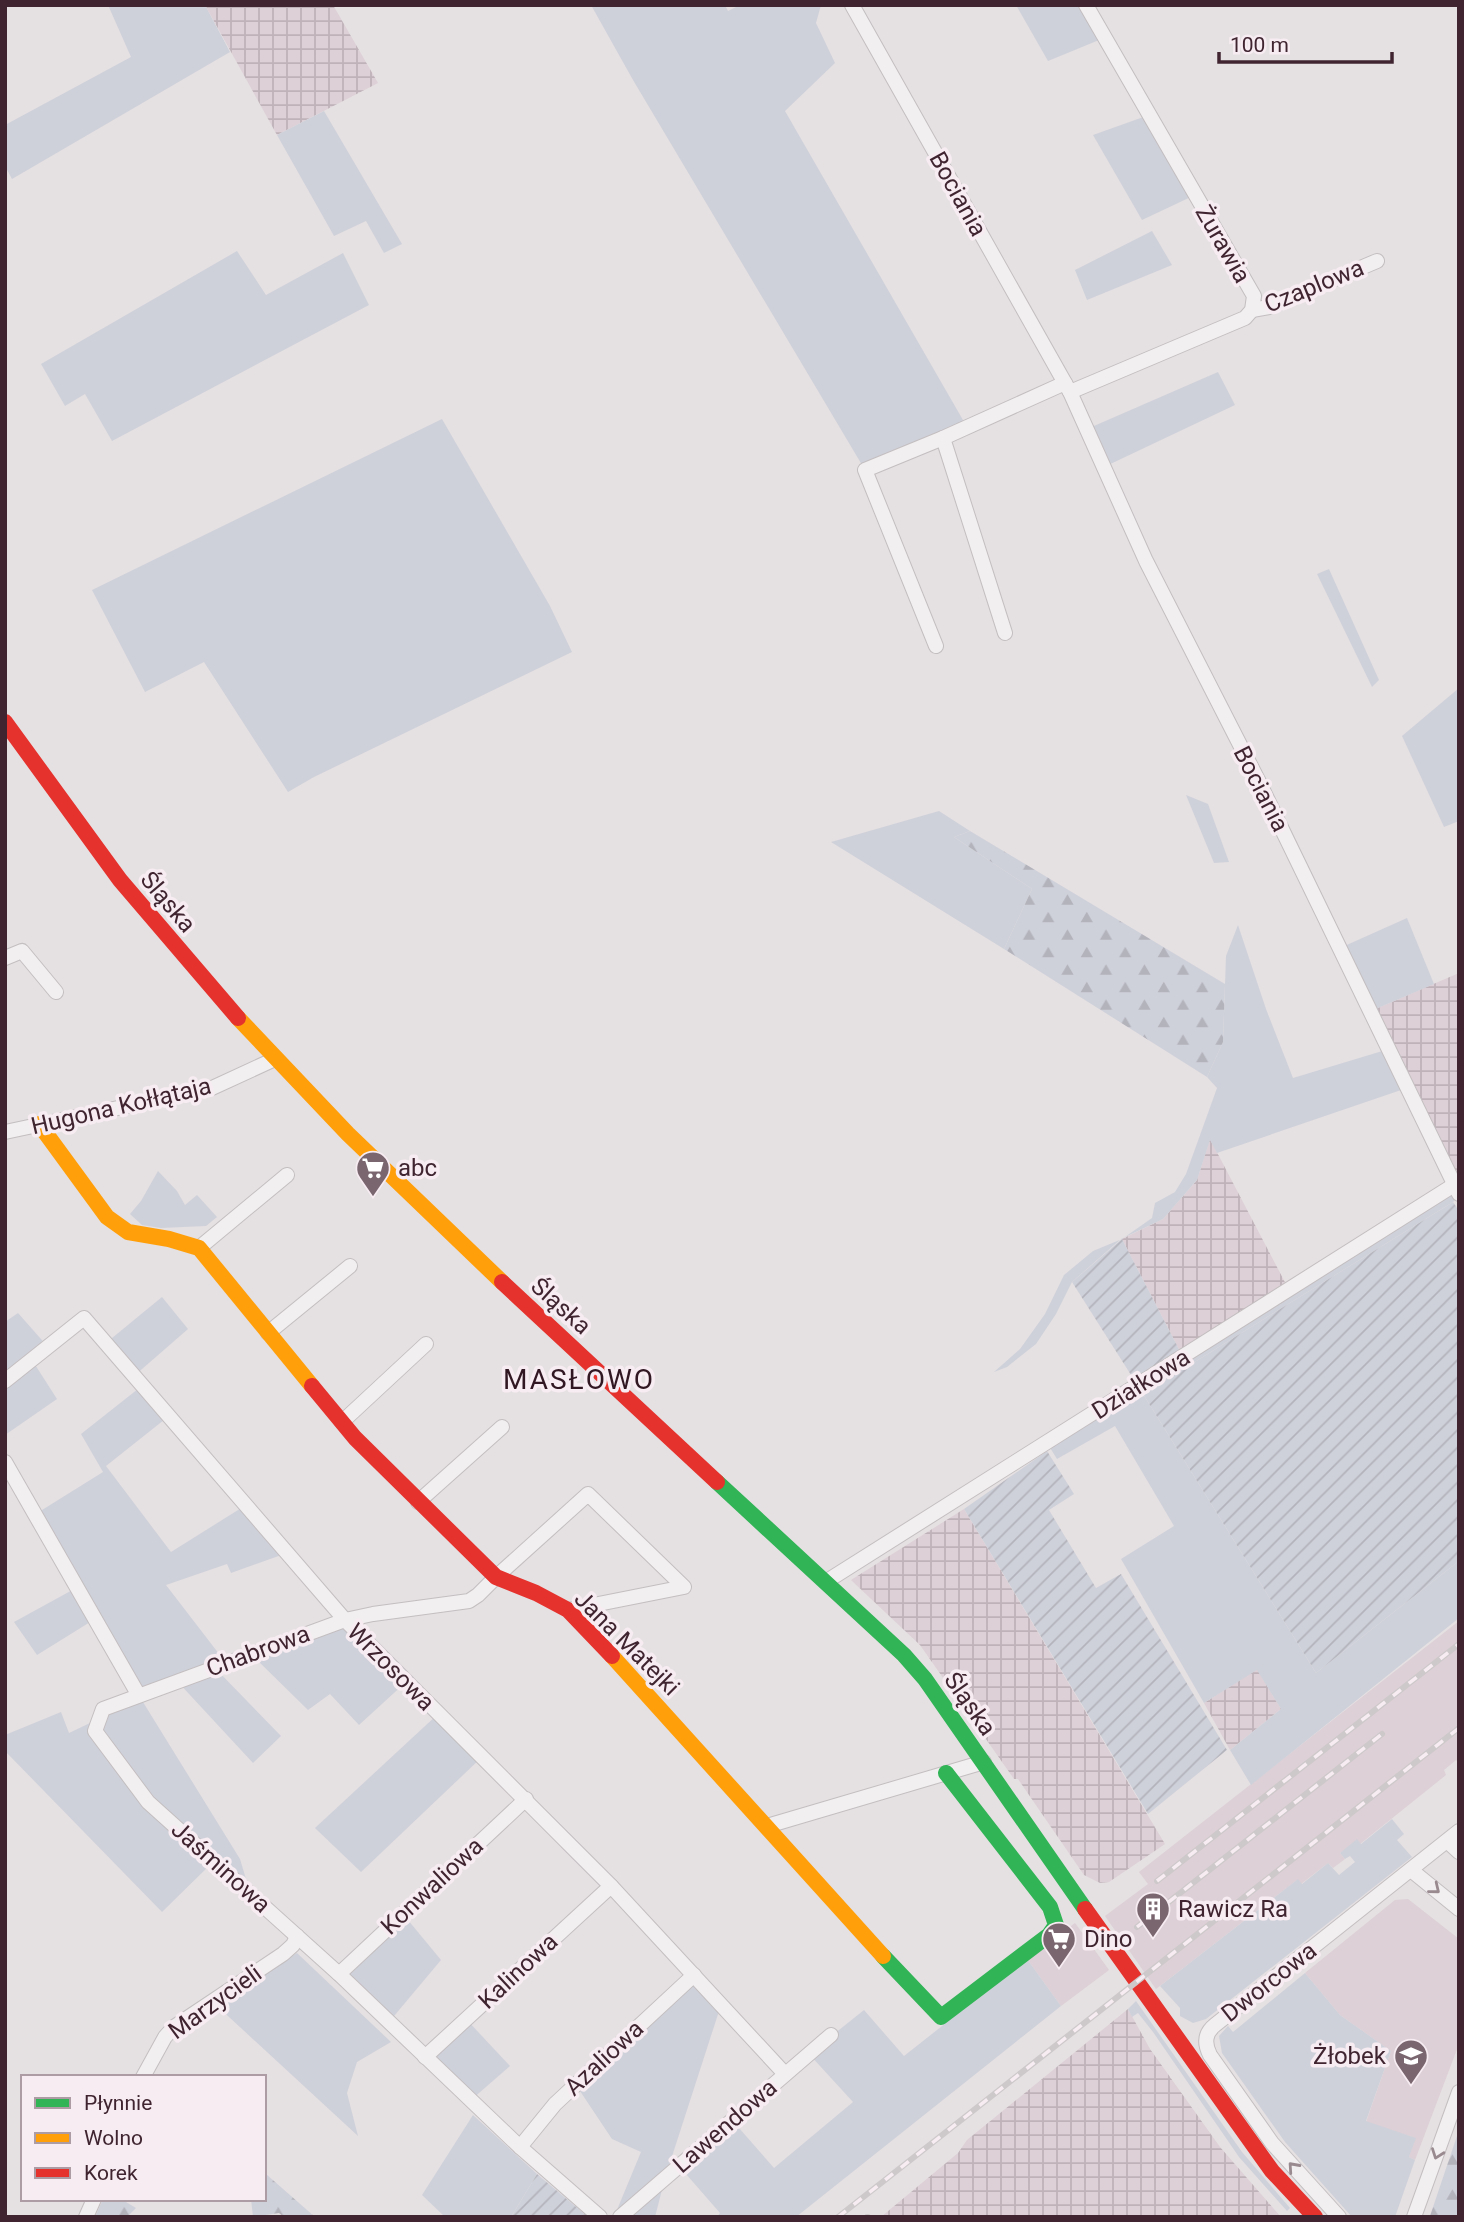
<svg xmlns="http://www.w3.org/2000/svg" width="1464" height="2222" font-family="Roboto,sans-serif">
  <defs>
    <pattern id="industrial-grid" width="8" height="8" patternUnits="userSpaceOnUse" patternTransform="scale(1.75)"><rect width="8" height="8" fill="#ddd0d6"/><path d="M0 4h8M4 0v8" fill="none" stroke="#bfb2b8"/></pattern>
    <pattern id="forest-firs" width="22" height="20" patternUnits="userSpaceOnUse" patternTransform="scale(1.75)"><rect width="22" height="20" fill="#cfd1da"/><path d="M5 1l3.5 6h-7zM16 11l3.5 6h-7z" fill="#b3b3bc"/></pattern>
    <pattern id="garden-furrows" width="10" height="10" patternUnits="userSpaceOnUse" patternTransform="scale(1.75)"><rect width="10" height="10" fill="#cfd1da"/><path d="M-1 1l2-2M0 10L10 0M9 11l2-2" fill="none" stroke="#b3b3bc"/></pattern>
  </defs>
  <rect width="100%" height="100%" fill="#e5e0e2"/>
  <g fill="#ddd0d6">
    <path d="M1459 1621V1762L1456 1760 1444 1770 1446 1775 1360 1844 1340 1853 1345 1859 1333 1868 1328 1863 1301 1884 1297 1880 1156 1989 1105 1916 1148 1884 1139 1872Z"/>
    <path d="M1408 1899 1459 1939V2044L1415 2160 1409 2157 1415 2138 1366 2122 1391 2051 1340 2015 1305 1973 1395 1900Z"/>
    <path d="M1075 1923 1109 1970 1061 2006 1027 1959Z"/>
  </g>
  <g fill="url(#industrial-grid)">
    <path d="M205 5H333L378 83 277 135Z"/>
    <path d="M1459 973V1194L1371 1011Z"/>
    <path d="M1210 1139 1289 1290 1183 1357 1122 1239 1163 1219 1197 1180Z"/>
    <path d="M964 1509 1165 1844 1109 1882 1100 1883 1084 1875 1018 1779H1014L920 1645 851 1580Z"/>
    <path d="M1257 1669 1281 1709 1230 1750 1204 1703Z"/>
    <path d="M1128 2009 1150 2049 1220 2147 1281 2217H881L958 2153 967 2140Z"/>
  </g>
  <g fill="#cfd1da">
    <path d="M108 5H205L230 52 12 179 5 166V125L131 57Z"/>
    <path d="M591 5H725L728 11 740 5H821L816 23 835 63 785 111 967 427 865 470 633 80Z"/>
    <path d="M1016 5H1086L1104 38 1048 61Z"/>
    <path d="M324 111 402 244 384 253 366 221 334 236 277 135Z"/>
    <path d="M1149 115 1195 195 1142 220 1093 135Z"/>
    <path d="M1152 231 1172 265 1087 300 1075 270Z"/>
    <path d="M237 251 266 295 343 253 369 305 112 441 85 394 65 406 41 364Z"/>
    <path d="M1218 372 1235 405 1104 467 1087 429Z"/>
    <path d="M442 419 550 606 572 652 314 777 288 792 204 662 145 692 92 590Z"/>
    <path d="M1329 569 1379 680 1372 687 1317 574Z"/>
    <path d="M1459 688V821L1444 827 1402 736Z"/>
    <path d="M1186 795 1208 804 1229 862 1214 863Z"/>
    <path d="M939 811 970 831 954 837 1032 889 1004 949 831 842Z"/>
    <path d="M1407 918 1434 984 1371 1011 1340 948Z"/>
    <path d="M1238 925 1266 1009 1293 1078 1389 1049 1407 1088 1217 1153 1210 1140 1197 1180 1163 1219 1121 1239 1072 1282 1056 1314 1036 1344 1007 1367 994 1372 1020 1349 1045 1314 1064 1275 1093 1251 1122 1239 1152 1218 1155 1203 1175 1192 1186 1174 1217 1088 1207 1077 1223 1042 1226 956Z"/>
    <path d="M158 1171 177 1191 185 1205 197 1195 217 1217 206 1226 161 1228 142 1225 130 1214 141 1201Z"/>
    <path d="M1454 1185 1459 1195 1453 1202 1143 1394 1316 1673 1459 1561V1618L1251 1785 1230 1750 1281 1709 1257 1670 1204 1703 1121 1559 1174 1526 1115 1426 1057 1459 1047 1443Z"/>
    <path d="M162 1297 188 1329 134 1376 106 1343Z"/>
    <path d="M18 1313 48 1347 32 1360 57 1399 5 1435V1322Z"/>
    <path d="M143 1385 169 1416 106 1466 171 1552 246 1505 287 1553 231 1573 227 1564 166 1585 226 1663 215 1668 281 1736 253 1763 177 1681 138 1694 240 1859 246 1879 238 1882 214 1861 162 1912 5 1751V1735L61 1712 69 1733 90 1723 94 1730 103 1709 138 1694 95 1619 37 1655 14 1622 76 1588 34 1515 103 1472 81 1434Z"/>
    <path d="M345 1620 406 1682 359 1725 330 1694 308 1710 251 1654Z"/>
    <path d="M438 1714 482 1757 361 1872 315 1828Z"/>
    <path d="M1392 1819 1404 1834 1397 1840 1412 1857 1206 2019 1193 2023 1180 2016V2008L1160 1986 1298 1879 1302 1884 1328 1863 1339 1875 1355 1862 1350 1856 1345 1859 1340 1853 1357 1839 1361 1844Z"/>
    <path d="M403 1914 441 1960 389 2022 339 1974Z"/>
    <path d="M297 1953 391 2042 357 2062 347 2093 358 2136 216 2005Z"/>
    <path d="M1027 1959 1061 2006 796 2217H717L720 2213 679 2166 732 2120 774 2168 853 2102 809 2054 864 2010 904 2056Z"/>
    <path d="M1305 1973 1340 2015 1391 2051 1366 2121 1416 2138 1409 2157 1415 2160 1395 2217H1352L1285 2142 1222 2053 1219 2036 1228 2026 1233 2032Z"/>
    <path d="M694 1975 721 2005 665 2178 655 2217H614L641 2152 612 2139 576 2085Z"/>
    <path d="M1136 2001 1242 2152 1290 2208 1287 2211 1239 2157 1153 2032 1138 2013 1132 2017 1128 2009Z"/>
    <path d="M466 2019 510 2066 471 2100 425 2057Z"/>
    <path d="M473 2115 537 2174 511 2217H445L422 2195Z"/>
  </g>
  <g fill="url(#forest-firs)">
    <path d="M970 831 1225 984 1223 1042 1207 1077 1004 949 1032 889 954 837Z"/>
    <path d="M1459 2130V2217H1433L1430 2216Z"/>
    <path d="M264 2172 266 2174 315 2217H284L279 2213 253 2217 251 2199H264Z"/>
    <path d="M103 2199H121L136 2208 127 2217H95Z"/>
  </g>
  <g fill="url(#garden-furrows)">
    <path d="M1453 1202 1459 1211V1561L1316 1673 1143 1394Z"/>
    <path d="M1122 1239 1183 1357 1138 1386 1072 1282Z"/>
    <path d="M1047 1451 1074 1494 1049 1510 1096 1588 1121 1574 1227 1750 1148 1814 964 1509Z"/>
    <path d="M537 2174 588 2217H511Z"/>
  </g>
  <g fill="none" stroke-linecap="round" stroke-linejoin="round">
    <g stroke="#c3bec0" stroke-width="16">
      <g id="street">
        <path d="M852 5 1070 392 1146 561 1259 782 1459 1194"/>
        <path d="M1252 310 1269 307 1377 261"/>
        <path d="M1070 392 1245 318 1252 310 1254 296 1086 5"/>
        <path d="M1005 633 943 438 1065 383"/>
        <path d="M936 646 865 470 943 438"/>
        <path d="M5 958 22 951 56 992"/>
        <path d="M5 1132 212 1088 275 1059"/>
        <path d="M199 1248 287 1175"/>
        <path d="M268 1333 350 1266"/>
        <path d="M5 1381 84 1318 345 1620 611 1886 785 2074"/>
        <path d="M342 1422 426 1344"/>
        <path d="M5 1462 138 1694"/>
        <path d="M418 1502 502 1427"/>
        <path d="M827 1581 1454 1185"/>
        <path d="M568 1610 684 1587 588 1494 496 1577 478 1595 469 1601 373 1614 345 1620 103 1709 95 1731 148 1802 339 1974 520 2147 600 2217"/>
        <path d="M767 1826 984 1762"/>
        <path d="M1447 1841 1459 1852"/>
        <path d="M1411 1870 1459 1909"/>
        <path d="M339 1974 526 1799"/>
        <path d="M425 2057 611 1886"/>
        <path d="M143 2077 165 2037 174 2027 283 1954 293 1945 297 1936"/>
        <path d="M520 2147 555 2104 694 1975"/>
        <path d="M86 2217 94 2199"/>
        <path d="M620 2217 831 2035"/>
        <path d="M1339 2217 1272 2143 1210 2055C1204 2043 1205 2033 1215 2025L1459 1831"/>
        <path d="M1414 2217 1459 2092"/>
      </g>
    </g>
    <use href="#street" stroke="#f2eff0" stroke-width="14"/>
    <g stroke="#30b455" stroke-width="16">
      <path d="M717 1482 904 1655 925 1679 1085 1909"/>
      <path d="M883 1956 941 2017 1049 1935 1056 1925 1050 1907 946 1773"/>
    </g>
    <g stroke="#ff9f0a" stroke-width="16">
      <path d="M238 1018 348 1134 502 1282"/>
      <path d="M39 1124 107 1217 128 1232 169 1239 199 1248 312 1386"/>
      <path d="M612 1656 883 1956"/>
    </g>
    <g stroke="#e5322d" stroke-width="16">
      <path d="M5 722 120 880 238 1018"/>
      <path d="M502 1282 717 1482"/>
      <path d="M312 1386 355 1438 496 1577 536 1593 568 1610 612 1656"/>
      <path d="M1085 1909 1272 2171 1315 2217"/>
    </g>
    <g stroke="#cdc8ca" stroke-width="6">
      <g id="rail">
        <path d="M1157 1881 1459 1644"/>
        <path d="M1137 1927 1382 1734"/>
        <path d="M838 2217 1459 1728"/>
        <path d="M867 2217H868"/>
      </g>
    </g>
    <use href="#rail" stroke="#f6ecf1" stroke-width="3.5" stroke-dasharray="10" stroke-linecap="butt"/>
  </g>
  <defs><path id="oneway-chevron" d="M-2-3.5L2.5 0L-2 3.5" fill="none" stroke-width="1.6" stroke-linecap="round" stroke-linejoin="round" transform="scale(1.75)"/></defs>
  <g stroke="#998a90">
    <use href="#oneway-chevron" transform="translate(1435 1889) rotate(39)"/>
    <use href="#oneway-chevron" transform="translate(1437 2154) rotate(110)"/>
    <use href="#oneway-chevron" transform="translate(1293 2167) rotate(-132)"/>
  </g>
  <defs>
    <g id="supermarket-pin" transform="scale(1.75)"><path d="M0 17L-7.5 6A9.5 9.5 0 1 1 7.5 6Z" fill="#7a666f" stroke="#f6ecf1"/><path d="M-6-5.5h2.5l.6 2H6L4.5 2H-2.5L-4.4-4H-6ZM-1.5 3.2a1.3 1.3 0 1 0 .1 0ZM3 3.2a1.3 1.3 0 1 0 .1 0Z" fill="#fff"/></g>
    <g id="building-pin" transform="scale(1.75)"><path d="M0 17L-7.5 6A9.5 9.5 0 1 1 7.5 6Z" fill="#7a666f" stroke="#f6ecf1"/><path d="M-4-6H4V6H1V3H-1V6H-4ZM-2.5-4.3h1.7v1.8h-1.7ZM.8-4.3h1.7v1.8H.8ZM-2.5-1h1.7V.8h-1.7ZM.8-1h1.7V.8H.8Z" fill="#fff"/></g>
    <g id="school-pin" transform="scale(1.75)"><path d="M0 17L-7.5 6A9.5 9.5 0 1 1 7.5 6Z" fill="#7a666f" stroke="#f6ecf1"/><path d="M0-5L7-2L0 1L-7-2ZM-4 1L0 2.5L4 1V4Q0 6-4 4Z" fill="#fff"/></g>
  </defs>
  <g fill-rule="evenodd">
    <use href="#supermarket-pin" x="373" y="1168"/>
    <use href="#building-pin" x="1153" y="1909"/>
    <use href="#supermarket-pin" x="1059" y="1939"/>
    <use href="#school-pin" x="1411" y="2056"/>
  </g>
  <g text-anchor="middle" dominant-baseline="central" stroke-width="7" stroke-linejoin="round" paint-order="stroke">
    <g font-size="24" fill="#402531" stroke="#f6ecf1">
      <text transform="translate(958 194) rotate(61)">Bociania</text>
      <text transform="translate(1223 244) rotate(60)">Żurawia</text>
      <text transform="translate(1314 286) rotate(-22)">Czaplowa</text>
      <text transform="translate(1261 789) rotate(63)">Bociania</text>
      <text transform="translate(168 902) rotate(50)">Śląska</text>
      <text transform="translate(121 1106) rotate(-13)">Hugona Kołłątaja</text>
      <text transform="translate(561 1306) rotate(42)">Śląska</text>
      <text transform="translate(1141 1384) rotate(-32)">Działkowa</text>
      <text transform="translate(627 1643) rotate(45)">Jana Matejki</text>
      <text transform="translate(258 1651) rotate(-20)">Chabrowa</text>
      <text transform="translate(391 1667) rotate(45)">Wrzosowa</text>
      <text transform="translate(970 1704) rotate(55)">Śląska</text>
      <text transform="translate(221 1867) rotate(42)">Jaśminowa</text>
      <text transform="translate(432 1886) rotate(-43)">Konwaliowa</text>
      <text transform="translate(518 1971) rotate(-43)">Kalinowa</text>
      <text transform="translate(1269 1982) rotate(-38)">Dworcowa</text>
      <text transform="translate(215 2002) rotate(-36)">Marzycieli</text>
      <text transform="translate(604 2058) rotate(-43)">Azaliowa</text>
      <text transform="translate(725 2126) rotate(-41)">Lawendowa</text>
    </g>
    <g font-size="24" fill="#402531" stroke="#f6ecf1" text-anchor="start">
      <text x="398" y="1168">abc</text>
      <text x="1178" y="1909">Rawicz Ra</text>
      <text x="1084" y="1939">Dino</text>
      <text x="1386" y="2056" text-anchor="end">Żłobek</text>
    </g>
    <g font-size="28" letter-spacing="2" fill="#311722" stroke="#f6ecf1">
      <text x="579" y="1379">MASŁOWO</text>
    </g>
  </g>
  <rect width="1464" height="2222" fill="none" stroke="#402531" stroke-width="14"/>
  <rect x="21" y="2075" width="245" height="126" fill="#f6ecf1" stroke="#ad9ca4" stroke-width="2"/>
  <rect x="35" y="2098" width="35" height="10" fill="#30b455" stroke="#ad9ca4" stroke-width="2"/>
  <text x="84" y="2110" font-size="21" fill="#402531">Płynnie</text>
  <rect x="35" y="2133" width="35" height="10" fill="#ff9f0a" stroke="#ad9ca4" stroke-width="2"/>
  <text x="84" y="2145" font-size="21" fill="#402531">Wolno</text>
  <rect x="35" y="2168" width="35" height="10" fill="#e5322d" stroke="#ad9ca4" stroke-width="2"/>
  <text x="84" y="2180" font-size="21" fill="#402531">Korek</text>
  <path d="M1219 52v10h173v-10" fill="none" stroke="#402531" stroke-width="3.5"/>
  <text x="1230" y="52" font-size="21" fill="#402531" stroke="#f6ecf1" stroke-width="5" paint-order="stroke">100 m</text>
</svg>
